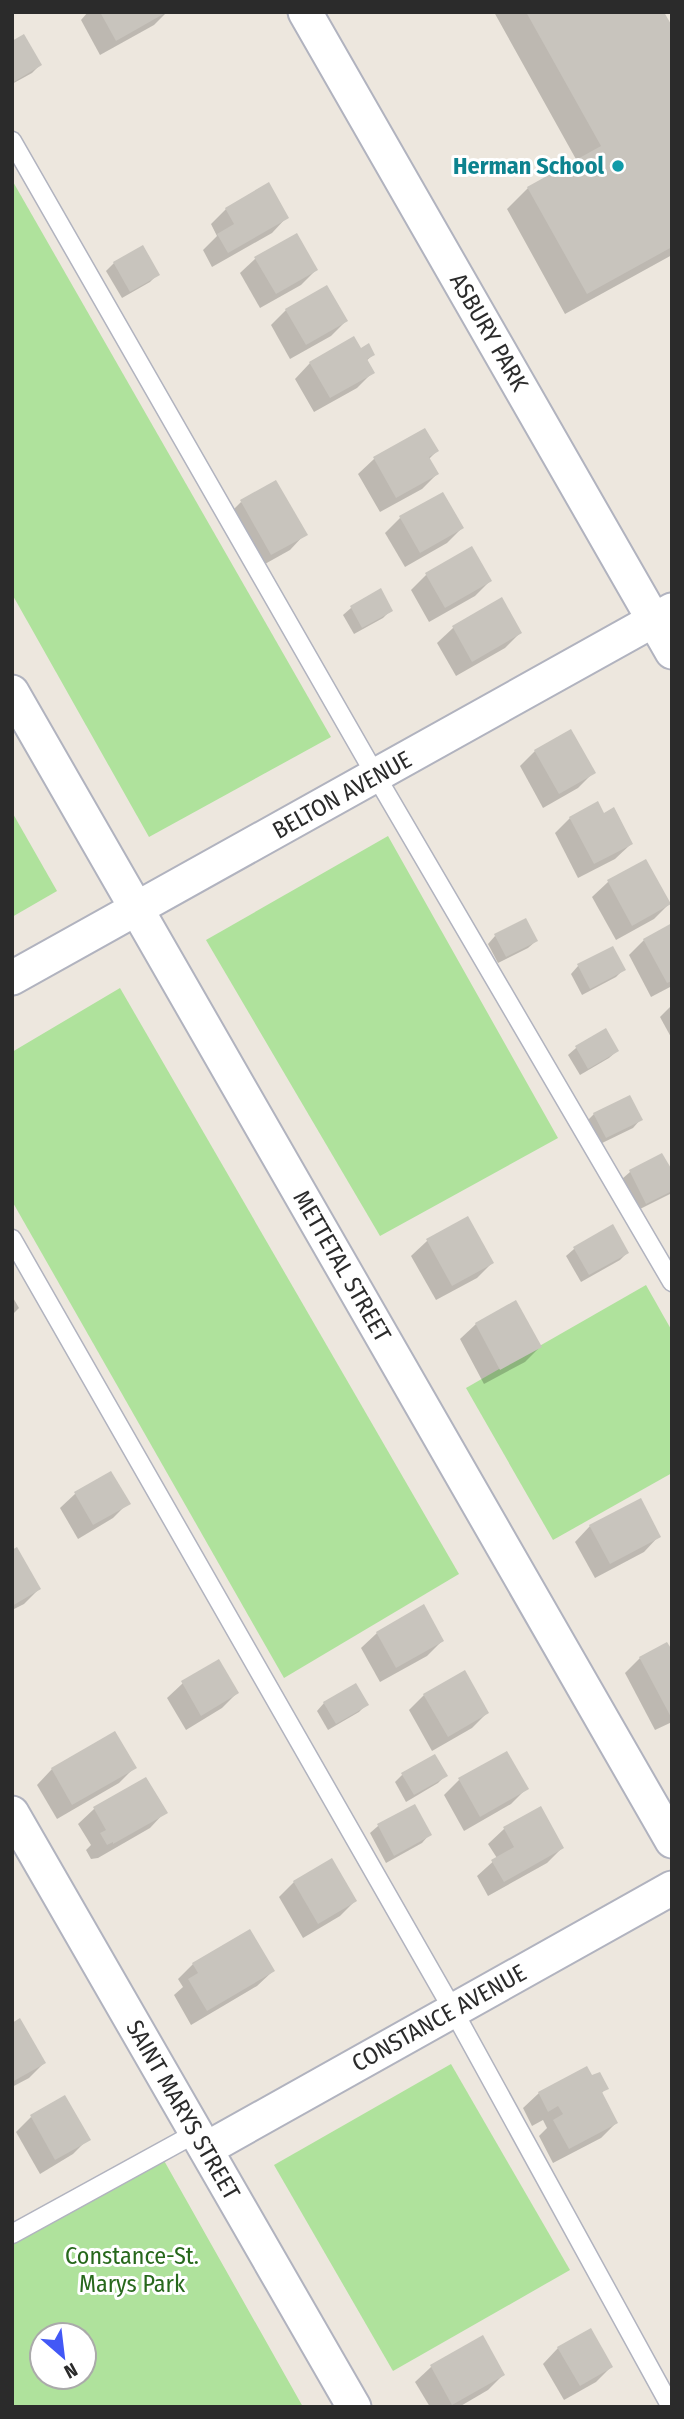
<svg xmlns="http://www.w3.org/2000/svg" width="684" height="2419" font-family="'Fira Sans Condensed',sans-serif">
  <rect width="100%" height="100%" fill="#ede7de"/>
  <g fill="#afe29c" fill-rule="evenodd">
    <path d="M12 180 331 737 149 837 12 594Z"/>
    <path d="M12 812 57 891 12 917Z"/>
    <path d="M388 836 558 1138 380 1236 206 940Z"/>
    <path d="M120 988 459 1574 284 1678 12 1201V1052Z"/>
    <path d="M646 1285 672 1331V1473L553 1540 466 1388Z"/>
    <path d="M451 2064 570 2270 393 2371 274 2165Z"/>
    <path d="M162 2157 303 2407H12V2242ZM42 2335H84V2377H42Z"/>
  </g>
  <g fill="#0003">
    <path d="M88 12H167L154 25 100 55 81 20Z"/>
    <path d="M494 12H662L672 30V255L565 314 507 209 528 188 577 161Z"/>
    <path d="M12 43 40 65 32 73 12 84Z"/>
    <path d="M226 209 287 217 272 233 212 267 203 250 217 236 211 224Z"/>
    <path d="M256 258 316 270 301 285 260 308 240 273Z"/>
    <path d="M114 263 158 274 150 282 122 298 106 271Z"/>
    <path d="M286 310 346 321 331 336 290 359 271 325Z"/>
    <path d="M373 355 366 361 373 372 357 388 314 412 295 379 310 363Z"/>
    <path d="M425 430 437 451 429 459 437 474 422 489 380 512 358 474 374 459Z"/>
    <path d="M241 502 305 534 290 550 256 569 226 517Z"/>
    <path d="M400 518 462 528 447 543 405 567 385 533Z"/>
    <path d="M426 575 490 581 475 596 429 622 411 590Z"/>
    <path d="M380 591 391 610 383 618 354 634 343 615 351 608Z"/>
    <path d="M501 600 520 633 505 648 456 676 437 643 453 628Z"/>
    <path d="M535 751 594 772 578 788 543 808 520 766Z"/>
    <path d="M603 815 631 844 615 859 578 878 555 833 570 818Z"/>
    <path d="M646 861 669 904 654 919 616 940 592 897 608 882Z"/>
    <path d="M672 925V986L651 997 629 955 644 940Z"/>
    <path d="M495 936 536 941 528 948 498 963 488 944Z"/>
    <path d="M578 966 624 969 616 977 582 995 571 974Z"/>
    <path d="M672 1005V1039L660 1017Z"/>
    <path d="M605 1031 617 1051 609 1058 580 1075 568 1055 576 1048Z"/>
    <path d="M594 1114 640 1120 633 1128 598 1145 586 1122Z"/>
    <path d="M662 1155 672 1174V1193L638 1210 622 1179 630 1172Z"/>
    <path d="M468 1218 492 1263 477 1278 436 1300 411 1256 427 1241Z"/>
    <path d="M613 1227 627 1253 620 1260 581 1282 566 1256 574 1249Z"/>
    <path d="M12 1296 19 1308 12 1315Z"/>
    <path d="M476 1324 540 1347 525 1362 484 1384 460 1339Z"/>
    <path d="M76 1493 128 1503 113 1518 78 1539 60 1508Z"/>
    <path d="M590 1526 659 1536 644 1552 595 1578 575 1542Z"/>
    <path d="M12 1552 39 1589 24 1604 12 1610Z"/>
    <path d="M377 1633 442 1641 427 1656 380 1682 361 1648Z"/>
    <path d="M672 1654V1722L655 1730 625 1673 640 1658Z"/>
    <path d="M183 1683 237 1693 222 1708 186 1730 167 1698Z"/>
    <path d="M424 1695 487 1713 472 1728 432 1751 409 1710Z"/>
    <path d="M324 1703 366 1705 359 1712 328 1730 317 1711Z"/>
    <path d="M135 1767 119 1783 57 1819 37 1785 52 1769Z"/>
    <path d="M402 1775 445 1776 438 1783 406 1802 395 1782Z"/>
    <path d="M146 1779 165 1812 150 1828 98 1858 91 1859 86 1850 91 1845 78 1824 94 1809Z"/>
    <path d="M459 1780 526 1789 511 1804 464 1831 444 1795Z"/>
    <path d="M414 1807 429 1835 422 1843 386 1863 370 1833 378 1826Z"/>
    <path d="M540 1808 562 1848 547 1863 488 1896 477 1876 497 1858 488 1844 504 1829Z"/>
    <path d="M294 1882 355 1901 340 1916 303 1938 279 1897Z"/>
    <path d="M193 1964 273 1971 257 1986 191 2025 174 1995 183 1987 178 1979Z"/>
    <path d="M12 2025 44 2063 29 2078 12 2087Z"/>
    <path d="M586 2068 591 2078 606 2088 601 2094 616 2123 601 2138 553 2163 539 2136 547 2128 543 2120 532 2126 523 2108 539 2093Z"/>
    <path d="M31 2117 88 2139 73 2154 40 2174 16 2132Z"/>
    <path d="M482 2338 503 2375 488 2390 459 2407H430L415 2382 431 2367Z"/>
    <path d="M558 2348 611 2367 596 2382 564 2400 543 2364Z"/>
  </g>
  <g fill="#c8c4bd">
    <path d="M100 12H167L116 41Z"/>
    <path d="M526 12H664L672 26V247L587 294 527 187 601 146Z"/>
    <path d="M24 34 42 65 12 83V41Z"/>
    <path d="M269 182 289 218 228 253 217 234 234 224 225 208Z"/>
    <path d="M297 233 318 270 276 294 254 257Z"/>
    <path d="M143 245 160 275 130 292 113 262Z"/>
    <path d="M327 285 348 321 306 345 285 309Z"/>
    <path d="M354 336 361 348 369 343 375 355 367 359 375 373 330 398 309 362Z"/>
    <path d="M425 428 439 451 429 457 439 474 396 498 373 457Z"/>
    <path d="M276 480 308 535 271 555 240 500Z"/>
    <path d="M443 492 464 528 420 553 399 516Z"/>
    <path d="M472 546 492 581 445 608 425 573Z"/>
    <path d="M381 588 393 611 362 628 350 606Z"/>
    <path d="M502 597 522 633 472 662 452 626Z"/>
    <path d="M571 729 596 773 559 794 534 750Z"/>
    <path d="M598 801 604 813 614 807 633 844 594 864 569 817Z"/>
    <path d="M646 859 671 904 632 926 607 880Z"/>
    <path d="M526 918 538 941 506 957 494 934Z"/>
    <path d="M672 923V981L667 983 643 939Z"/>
    <path d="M613 946 626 970 590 989 577 964Z"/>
    <path d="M606 1028 619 1051 588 1069 575 1046Z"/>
    <path d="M630 1095 643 1120 606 1138 593 1113Z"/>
    <path d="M662 1153 672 1170V1191L646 1204 629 1170Z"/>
    <path d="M468 1216 494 1263 452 1286 426 1239Z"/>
    <path d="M613 1224 629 1253 589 1275 573 1247Z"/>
    <path d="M516 1300 542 1347 500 1370 475 1323Z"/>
    <path d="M111 1471 131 1504 93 1525 74 1492Z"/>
    <path d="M641 1498 661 1537 610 1564 589 1525Z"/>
    <path d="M17 1547 41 1589 12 1606V1550Z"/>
    <path d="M424 1604 444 1641 396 1668 376 1632Z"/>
    <path d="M667 1642 672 1650V1719L639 1657Z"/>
    <path d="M219 1659 239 1693 201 1716 181 1681Z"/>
    <path d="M465 1670 489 1713 448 1737 423 1694Z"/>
    <path d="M356 1683 369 1705 336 1724 323 1702Z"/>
    <path d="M115 1731 137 1768 72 1805 51 1768Z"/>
    <path d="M507 1751 529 1789 480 1817 458 1778Z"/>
    <path d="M435 1754 448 1776 414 1795 401 1773Z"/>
    <path d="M146 1777 168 1813 113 1844V1842L107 1845 100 1833 106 1830 93 1807Z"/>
    <path d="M415 1804 432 1835 394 1856 377 1824Z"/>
    <path d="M541 1806 564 1848 504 1882 491 1860 514 1847 503 1827Z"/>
    <path d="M332 1858 357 1901 318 1924 293 1881Z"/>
    <path d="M250 1929 275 1971 207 2011 188 1979 198 1973 192 1963Z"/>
    <path d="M20 2018 46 2063 12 2082V2023Z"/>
    <path d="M587 2066 592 2075 600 2072 609 2089 602 2092 618 2123 569 2149 553 2120 563 2114 558 2106 548 2112 538 2092Z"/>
    <path d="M65 2095 91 2140 55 2160 30 2115Z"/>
    <path d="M591 2328 613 2367 580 2386 557 2347Z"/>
    <path d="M483 2335 505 2375 452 2405 430 2365Z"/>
  </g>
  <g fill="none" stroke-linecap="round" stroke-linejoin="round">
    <g stroke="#b1b3bf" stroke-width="21">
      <g id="lane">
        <path d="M12 141 376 776 672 1282"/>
        <path d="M12 1239 453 2010 671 2407"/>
        <path d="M12 2234 196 2133"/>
      </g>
    </g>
    <g stroke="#b1b3bf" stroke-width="37">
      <g id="street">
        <path d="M305 12 672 652"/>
        <path d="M12 692 672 1841"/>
        <path d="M12 978 672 610"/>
        <path d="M12 1813 354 2407"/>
        <path d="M206 2149 672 1888"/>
      </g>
    </g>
    <use href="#lane" stroke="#fff" stroke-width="18"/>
    <use href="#street" stroke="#fff" stroke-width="33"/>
  </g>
  <circle fill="#0f9aa8" stroke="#fff" stroke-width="2.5" cx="618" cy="166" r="7"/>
  <g text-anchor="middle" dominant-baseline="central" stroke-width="6" stroke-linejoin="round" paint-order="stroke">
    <g font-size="24" font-weight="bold" fill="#0d838f" stroke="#fff" text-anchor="end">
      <text x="604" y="166">Herman School</text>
    </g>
    <g font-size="24" fill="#2b2b2b" stroke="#fff">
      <text transform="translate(489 332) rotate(60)">ASBURY PARK</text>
      <text transform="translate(342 795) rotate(-29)">BELTON AVENUE</text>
      <text transform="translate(342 1266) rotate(60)">METTETAL STREET</text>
      <text transform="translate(439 2018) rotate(-29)">CONSTANCE AVENUE</text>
      <text transform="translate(183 2110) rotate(60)">SAINT MARYS STREET</text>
    </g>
    <g font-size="24" fill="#27681c" stroke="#fff">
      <text x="132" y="2256">Constance-St.<tspan x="132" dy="28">Marys Park</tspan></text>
    </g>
  </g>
  <rect width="684" height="2419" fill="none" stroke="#2b2b2b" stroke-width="28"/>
  <g transform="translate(63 2356) rotate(152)"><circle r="33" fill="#ffffff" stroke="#aaaaaa" stroke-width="2"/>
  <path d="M0-5L12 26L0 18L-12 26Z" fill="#4258f6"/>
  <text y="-10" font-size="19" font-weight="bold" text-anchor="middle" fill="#2b2b2b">N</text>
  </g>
</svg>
